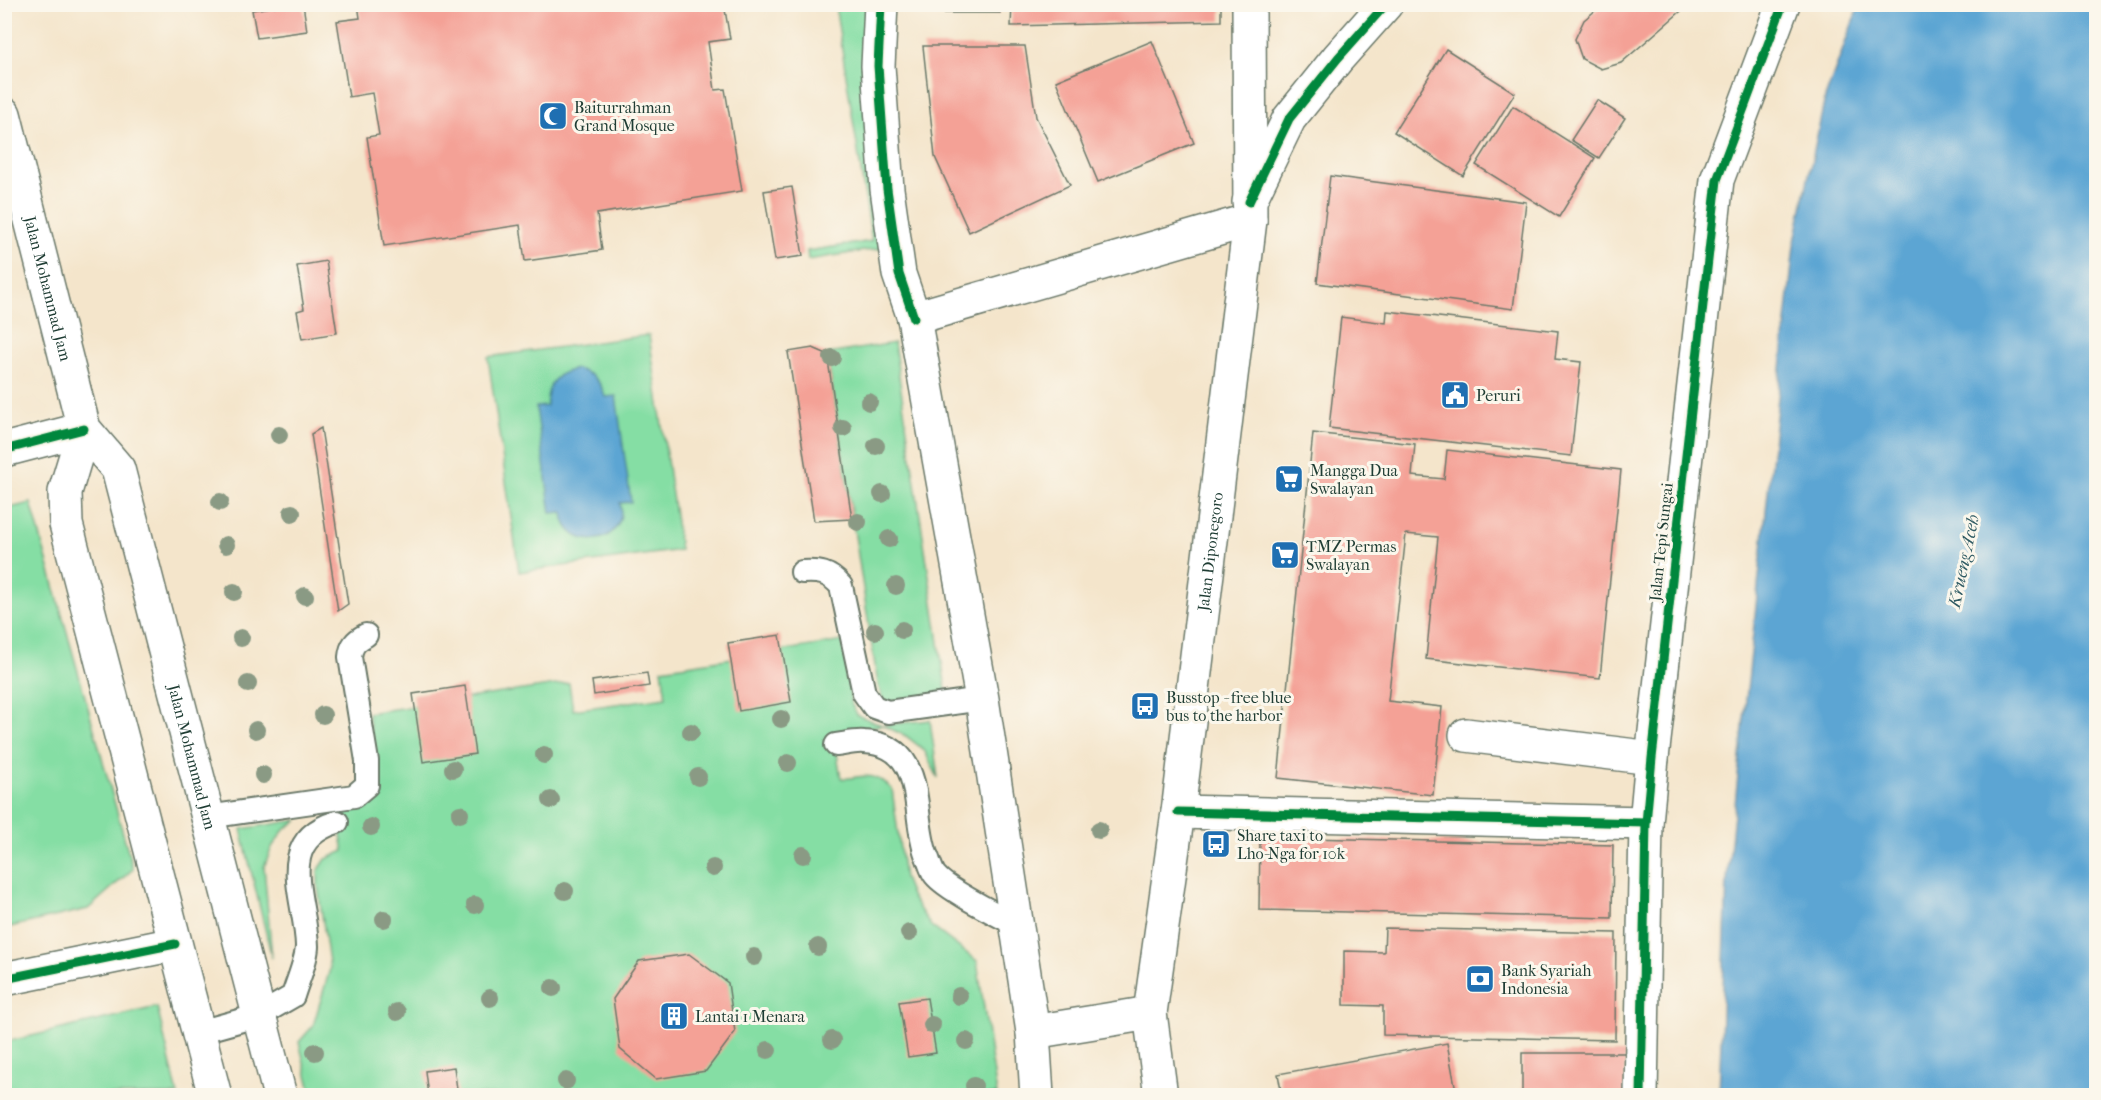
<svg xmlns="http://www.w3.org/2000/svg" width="2101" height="1100" font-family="'IM FELL French Canon',serif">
  <rect width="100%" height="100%" fill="#fbf7ec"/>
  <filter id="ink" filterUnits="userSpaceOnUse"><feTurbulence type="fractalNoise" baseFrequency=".0167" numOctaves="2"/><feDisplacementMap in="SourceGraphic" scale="12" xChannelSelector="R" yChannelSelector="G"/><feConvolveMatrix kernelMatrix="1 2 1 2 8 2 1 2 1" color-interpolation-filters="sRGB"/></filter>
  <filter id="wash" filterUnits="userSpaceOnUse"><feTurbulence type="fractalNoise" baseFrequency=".008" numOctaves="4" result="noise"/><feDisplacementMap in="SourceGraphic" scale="24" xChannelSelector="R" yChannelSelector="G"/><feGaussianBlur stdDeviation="1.35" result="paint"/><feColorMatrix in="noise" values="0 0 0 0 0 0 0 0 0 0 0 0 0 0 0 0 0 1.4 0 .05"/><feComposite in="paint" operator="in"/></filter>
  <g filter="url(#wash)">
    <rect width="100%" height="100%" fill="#f4e5cb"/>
    <g fill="#85dea4" stroke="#528e6c" stroke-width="1.5">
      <path d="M835 5H875L883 248 808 260 807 251 872 241Z"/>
      <path d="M649 335 680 550 519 572 488 357Z"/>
      <path d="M894 343 947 696 891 705 883 700 878 685 827 354Z"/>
      <path d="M31 503 133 869 88 909 5 928V509Z"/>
      <path d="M843 641 851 703 857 715 882 725 930 720 938 778 924 750 906 736 882 725 834 734 841 779C864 777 872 770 892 789L904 878 912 898 931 926 977 961 997 1095H312L299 1042 313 1026 330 969 318 888V871L326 859 344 851 337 814 361 808 376 793 378 781 368 713 569 683 573 710 666 697 662 669Z"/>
      <path d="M298 820 283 831 272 847 264 867 272 958 241 829Z"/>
      <path d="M157 1007 178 1095H5V1042Z"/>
    </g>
    <g fill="#5ba5d3" stroke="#3d7184" stroke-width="1.5">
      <path d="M1859 5H2096V1095H1719L1727 880 1794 246 1825 98Z"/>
      <path d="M577 369C593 374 601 381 605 397L616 396 631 502 620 503C629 547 565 553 563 512L551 513 536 407 547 406C546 384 556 372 577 369Z"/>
    </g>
    <g id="blocks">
      <g fill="#f4a196">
        <path d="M291 4H303L307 31 257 38 252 10Z"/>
        <path d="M358 4H724L730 39 708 42 715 90 725 89 742 191 597 214 602 250 533 260 525 261 520 225 384 246 367 137 379 135 372 93 349 97 337 21 360 18Z"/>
        <rect x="944" y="4" width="56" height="9"/>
        <path d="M1012 4H1221V21L1011 26Z"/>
        <path d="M1602 5H1688L1621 63 1601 69 1582 59 1575 39 1584 20Z"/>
        <path d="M1152 41 1194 143 1098 182 1056 81Z"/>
        <path d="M923 46H1025L1036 117 1070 185 969 232 935 157Z"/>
        <path d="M1446 49 1515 93 1463 176 1394 132Z"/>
        <path d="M1597 100 1625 118 1599 158 1571 140Z"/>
        <path d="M1513 106 1595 158 1559 217 1476 165Z"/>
        <path d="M1330 176 1526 202 1513 309 1317 283Z"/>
        <path d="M792 187 803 256 775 260 764 191Z"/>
        <path d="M326 261 337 333 302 339 297 311 304 309 297 266Z"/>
        <path d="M1387 311 1558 331 1555 359 1581 362 1571 456 1329 428 1341 317 1386 323Z"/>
        <path d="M813 348 827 354 852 519 814 521 788 352Z"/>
        <path d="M321 428 348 604 338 611 311 434Z"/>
        <path d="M1313 433 1415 444 1412 476 1444 479 1447 450 1621 470 1600 678 1426 659 1438 537 1406 534 1388 701 1442 707 1433 795 1278 778Z"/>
        <path d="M780 635 791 702 739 711 728 643Z"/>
        <path d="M647 673 649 686 594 695 592 681Z"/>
        <path d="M465 686 475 754 423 762 413 694Z"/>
        <path d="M1260 837 1613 845 1612 918 1259 910Z"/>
        <path d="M1385 928 1616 933 1615 1040 1383 1035V1006L1344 1005V951L1384 952Z"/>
        <path d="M689 954 728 983 735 1032 706 1071 656 1079 620 1049 613 999 639 961Z"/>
        <path d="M927 998 936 1053 908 1057 899 1002Z"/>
        <path d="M1447 1043 1457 1096H1282L1278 1074Z"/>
        <rect x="1522" y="1053" width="103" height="43"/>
        <path d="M454 1067 458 1096H428L425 1071Z"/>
      </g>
    </g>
  </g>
  <g filter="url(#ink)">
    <use href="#blocks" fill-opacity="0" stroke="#6a7869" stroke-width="1.5"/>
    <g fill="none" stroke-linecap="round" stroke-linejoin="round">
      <g stroke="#6a7869" stroke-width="26">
        <g id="lane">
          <path d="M802 572C819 571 829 572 841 586L864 693 874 707 888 712 982 699"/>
          <path d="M836 745C845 744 855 741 864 742 928 745 911 813 926 854 929 860 931 870 935 875 947 890 998 915 1017 925"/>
          <path d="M207 817 354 796 367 785V761L350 657C351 646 355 641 366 635"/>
          <path d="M199 1032 260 1015 293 996C297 982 307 960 307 946 306 899 273 841 337 822"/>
        </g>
      </g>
      <g stroke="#6a7869" stroke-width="36">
        <g id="street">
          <path d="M881 4 878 66 887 189 899 274 914 318"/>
          <path d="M1249 202 1289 119 1338 58 1386 4"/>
          <path d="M1466 735 1652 758"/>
          <path d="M1178 812 1646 823"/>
          <path d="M1641 1096 1646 823 1652 758 1717 180 1783 4"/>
        </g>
      </g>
      <g stroke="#6a7869" stroke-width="36">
        <g id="secondary">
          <path id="s1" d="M4 114 84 429 118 469 280 1096"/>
          <path d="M84 429 65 492 66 524 215 1096"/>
          <path d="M4 450 84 429"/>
          <path d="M4 979 175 944"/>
          <path d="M1033 1032 1150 1013"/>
          <path d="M1037 1096 1033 1032 982 699 914 318 1250 220"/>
          <path id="s2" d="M1161 1096 1150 1013 1178 812 1250 220 1249 4"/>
        </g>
      </g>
      <use href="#lane" stroke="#fff" stroke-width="22"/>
      <use href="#street" stroke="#fff" stroke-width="33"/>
      <use href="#secondary" stroke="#fff" stroke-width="33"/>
      <g stroke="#fbf7ec" stroke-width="13">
        <g id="cycleway">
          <path d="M881 4 878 66 887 189 899 274 914 318"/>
          <path d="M1249 202 1289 119 1338 58 1386 4"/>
          <path d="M4 450 84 429"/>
          <path d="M1178 812 1646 823"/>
          <path d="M4 979 175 944"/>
          <path d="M1641 1096 1646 823 1652 758 1717 180 1783 4"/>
        </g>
      </g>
      <use href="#cycleway" stroke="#00873e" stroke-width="9"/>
    </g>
    <g fill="#8a9a84">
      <circle cx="832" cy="358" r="9"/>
      <circle cx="869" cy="402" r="9"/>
      <circle cx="843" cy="428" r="9"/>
      <circle cx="279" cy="435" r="9"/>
      <circle cx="876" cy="446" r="9"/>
      <circle cx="882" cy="494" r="9"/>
      <circle cx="220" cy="502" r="9"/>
      <circle cx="292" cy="513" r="9"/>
      <circle cx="858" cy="522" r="9"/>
      <circle cx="889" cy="539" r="9"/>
      <circle cx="226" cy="545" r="9"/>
      <circle cx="896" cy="586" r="9"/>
      <circle cx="234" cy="592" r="9"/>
      <circle cx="305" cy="596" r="9"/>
      <circle cx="902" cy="630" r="9"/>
      <circle cx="875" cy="631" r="9"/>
      <circle cx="241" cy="638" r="9"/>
      <circle cx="248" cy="684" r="9"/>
      <circle cx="323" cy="715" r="9"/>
      <circle cx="781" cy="719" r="9"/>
      <circle cx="256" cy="730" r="9"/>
      <circle cx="691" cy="732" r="9"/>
      <circle cx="544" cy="755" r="9"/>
      <circle cx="788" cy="763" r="9"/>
      <circle cx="453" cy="769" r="9"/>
      <circle cx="263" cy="775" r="9"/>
      <circle cx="698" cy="777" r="9"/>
      <circle cx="551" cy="800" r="9"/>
      <circle cx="460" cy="814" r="9"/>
      <circle cx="371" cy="827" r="9"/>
      <circle cx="1099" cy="830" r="9"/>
      <circle cx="803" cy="855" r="9"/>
      <circle cx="713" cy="868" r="9"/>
      <circle cx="565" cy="891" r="9"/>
      <circle cx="475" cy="905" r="9"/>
      <circle cx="384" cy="919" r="9"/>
      <circle cx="909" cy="933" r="9"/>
      <circle cx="818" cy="947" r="9"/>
      <circle cx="754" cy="957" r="9"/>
      <circle cx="553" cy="988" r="9"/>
      <circle cx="959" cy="996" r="9"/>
      <circle cx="490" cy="998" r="9"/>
      <circle cx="397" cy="1012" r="9"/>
      <circle cx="932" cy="1025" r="9"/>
      <circle cx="832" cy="1040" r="9"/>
      <circle cx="966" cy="1041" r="9"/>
      <circle cx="768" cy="1050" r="9"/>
      <circle cx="315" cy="1052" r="9"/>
      <circle cx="566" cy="1081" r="9"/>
      <circle cx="974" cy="1086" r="9"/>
    </g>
  </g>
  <defs>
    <g id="mosque-square" transform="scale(1.5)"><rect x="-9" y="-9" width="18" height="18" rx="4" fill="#1f6fb2" stroke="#fbf7ec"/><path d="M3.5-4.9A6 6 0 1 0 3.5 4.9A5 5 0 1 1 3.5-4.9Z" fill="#fff"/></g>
    <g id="civic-square" transform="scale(1.5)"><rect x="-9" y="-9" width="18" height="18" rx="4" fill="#1f6fb2" stroke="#fbf7ec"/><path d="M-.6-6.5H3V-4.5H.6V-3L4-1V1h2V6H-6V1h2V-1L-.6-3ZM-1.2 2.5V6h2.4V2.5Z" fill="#fff"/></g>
    <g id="supermarket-square" transform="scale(1.5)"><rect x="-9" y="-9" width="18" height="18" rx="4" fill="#1f6fb2" stroke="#fbf7ec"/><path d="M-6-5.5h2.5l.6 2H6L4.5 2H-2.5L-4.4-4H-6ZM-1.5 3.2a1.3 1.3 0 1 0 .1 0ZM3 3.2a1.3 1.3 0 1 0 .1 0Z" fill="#fff"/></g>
    <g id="bus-square" transform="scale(1.5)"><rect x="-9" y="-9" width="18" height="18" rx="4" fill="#1f6fb2" stroke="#fbf7ec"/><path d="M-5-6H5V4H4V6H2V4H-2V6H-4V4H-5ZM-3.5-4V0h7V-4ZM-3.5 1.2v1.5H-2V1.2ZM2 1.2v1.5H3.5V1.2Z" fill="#fff"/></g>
    <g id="bank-square" transform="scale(1.5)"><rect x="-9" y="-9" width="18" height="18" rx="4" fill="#1f6fb2" stroke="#fbf7ec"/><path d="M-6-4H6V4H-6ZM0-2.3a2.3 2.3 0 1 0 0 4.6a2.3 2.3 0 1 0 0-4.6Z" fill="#fff"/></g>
    <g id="building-square" transform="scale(1.5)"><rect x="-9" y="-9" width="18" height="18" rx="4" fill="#1f6fb2" stroke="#fbf7ec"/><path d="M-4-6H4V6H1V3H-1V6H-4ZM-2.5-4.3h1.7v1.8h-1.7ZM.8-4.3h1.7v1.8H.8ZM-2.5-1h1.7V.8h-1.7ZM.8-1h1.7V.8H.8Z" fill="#fff"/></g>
  </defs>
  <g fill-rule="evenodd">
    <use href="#mosque-square" x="553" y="116"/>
    <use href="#civic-square" x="1455" y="395"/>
    <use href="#supermarket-square" x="1289" y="479"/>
    <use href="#supermarket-square" x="1285" y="555"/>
    <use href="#bus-square" x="1145" y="706"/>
    <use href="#bus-square" x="1216" y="844"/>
    <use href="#bank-square" x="1480" y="979"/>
    <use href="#building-square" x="674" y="1016"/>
  </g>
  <g text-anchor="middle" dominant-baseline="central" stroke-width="6" stroke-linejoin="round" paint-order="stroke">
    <g font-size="16" fill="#1f3d34" stroke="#fbf7ec" text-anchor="start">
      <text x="574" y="107">Baiturrahman<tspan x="574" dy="18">Grand Mosque</tspan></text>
      <text x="1476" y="395">Peruri</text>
      <text x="1310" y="470">Mangga Dua<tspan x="1310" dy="18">Swalayan</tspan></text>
      <text x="1306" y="546">TMZ Permas<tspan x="1306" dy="18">Swalayan</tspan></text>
      <text x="1166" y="697">Busstop - free blue<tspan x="1166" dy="18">bus to the harbor</tspan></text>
      <text x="1237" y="835">Share taxi to<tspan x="1237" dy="18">Lho-Nga for 10k</tspan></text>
      <text x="1501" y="970">Bank Syariah<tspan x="1501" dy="18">Indonesia</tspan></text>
      <text x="695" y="1016">Lantai 1 Menara</text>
    </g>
    <g font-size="16" fill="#1f3d34" stroke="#fbf7ec">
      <text stroke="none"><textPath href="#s1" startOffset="180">Jalan Mohammad Jam</textPath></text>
      <text transform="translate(1661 542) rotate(-84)">Jalan Tepi Sungai</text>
      <text stroke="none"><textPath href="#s2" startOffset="549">Jalan Diponegoro</textPath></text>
      <text stroke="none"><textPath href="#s1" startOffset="675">Jalan Mohammad Jam</textPath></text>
    </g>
    <g font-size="18" font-style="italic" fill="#315c64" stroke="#fbf7ec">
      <text transform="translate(1964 561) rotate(-78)">Krueng Aceh</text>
    </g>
  </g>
  <rect width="2101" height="1100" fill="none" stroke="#fbf7ec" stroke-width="24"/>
</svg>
